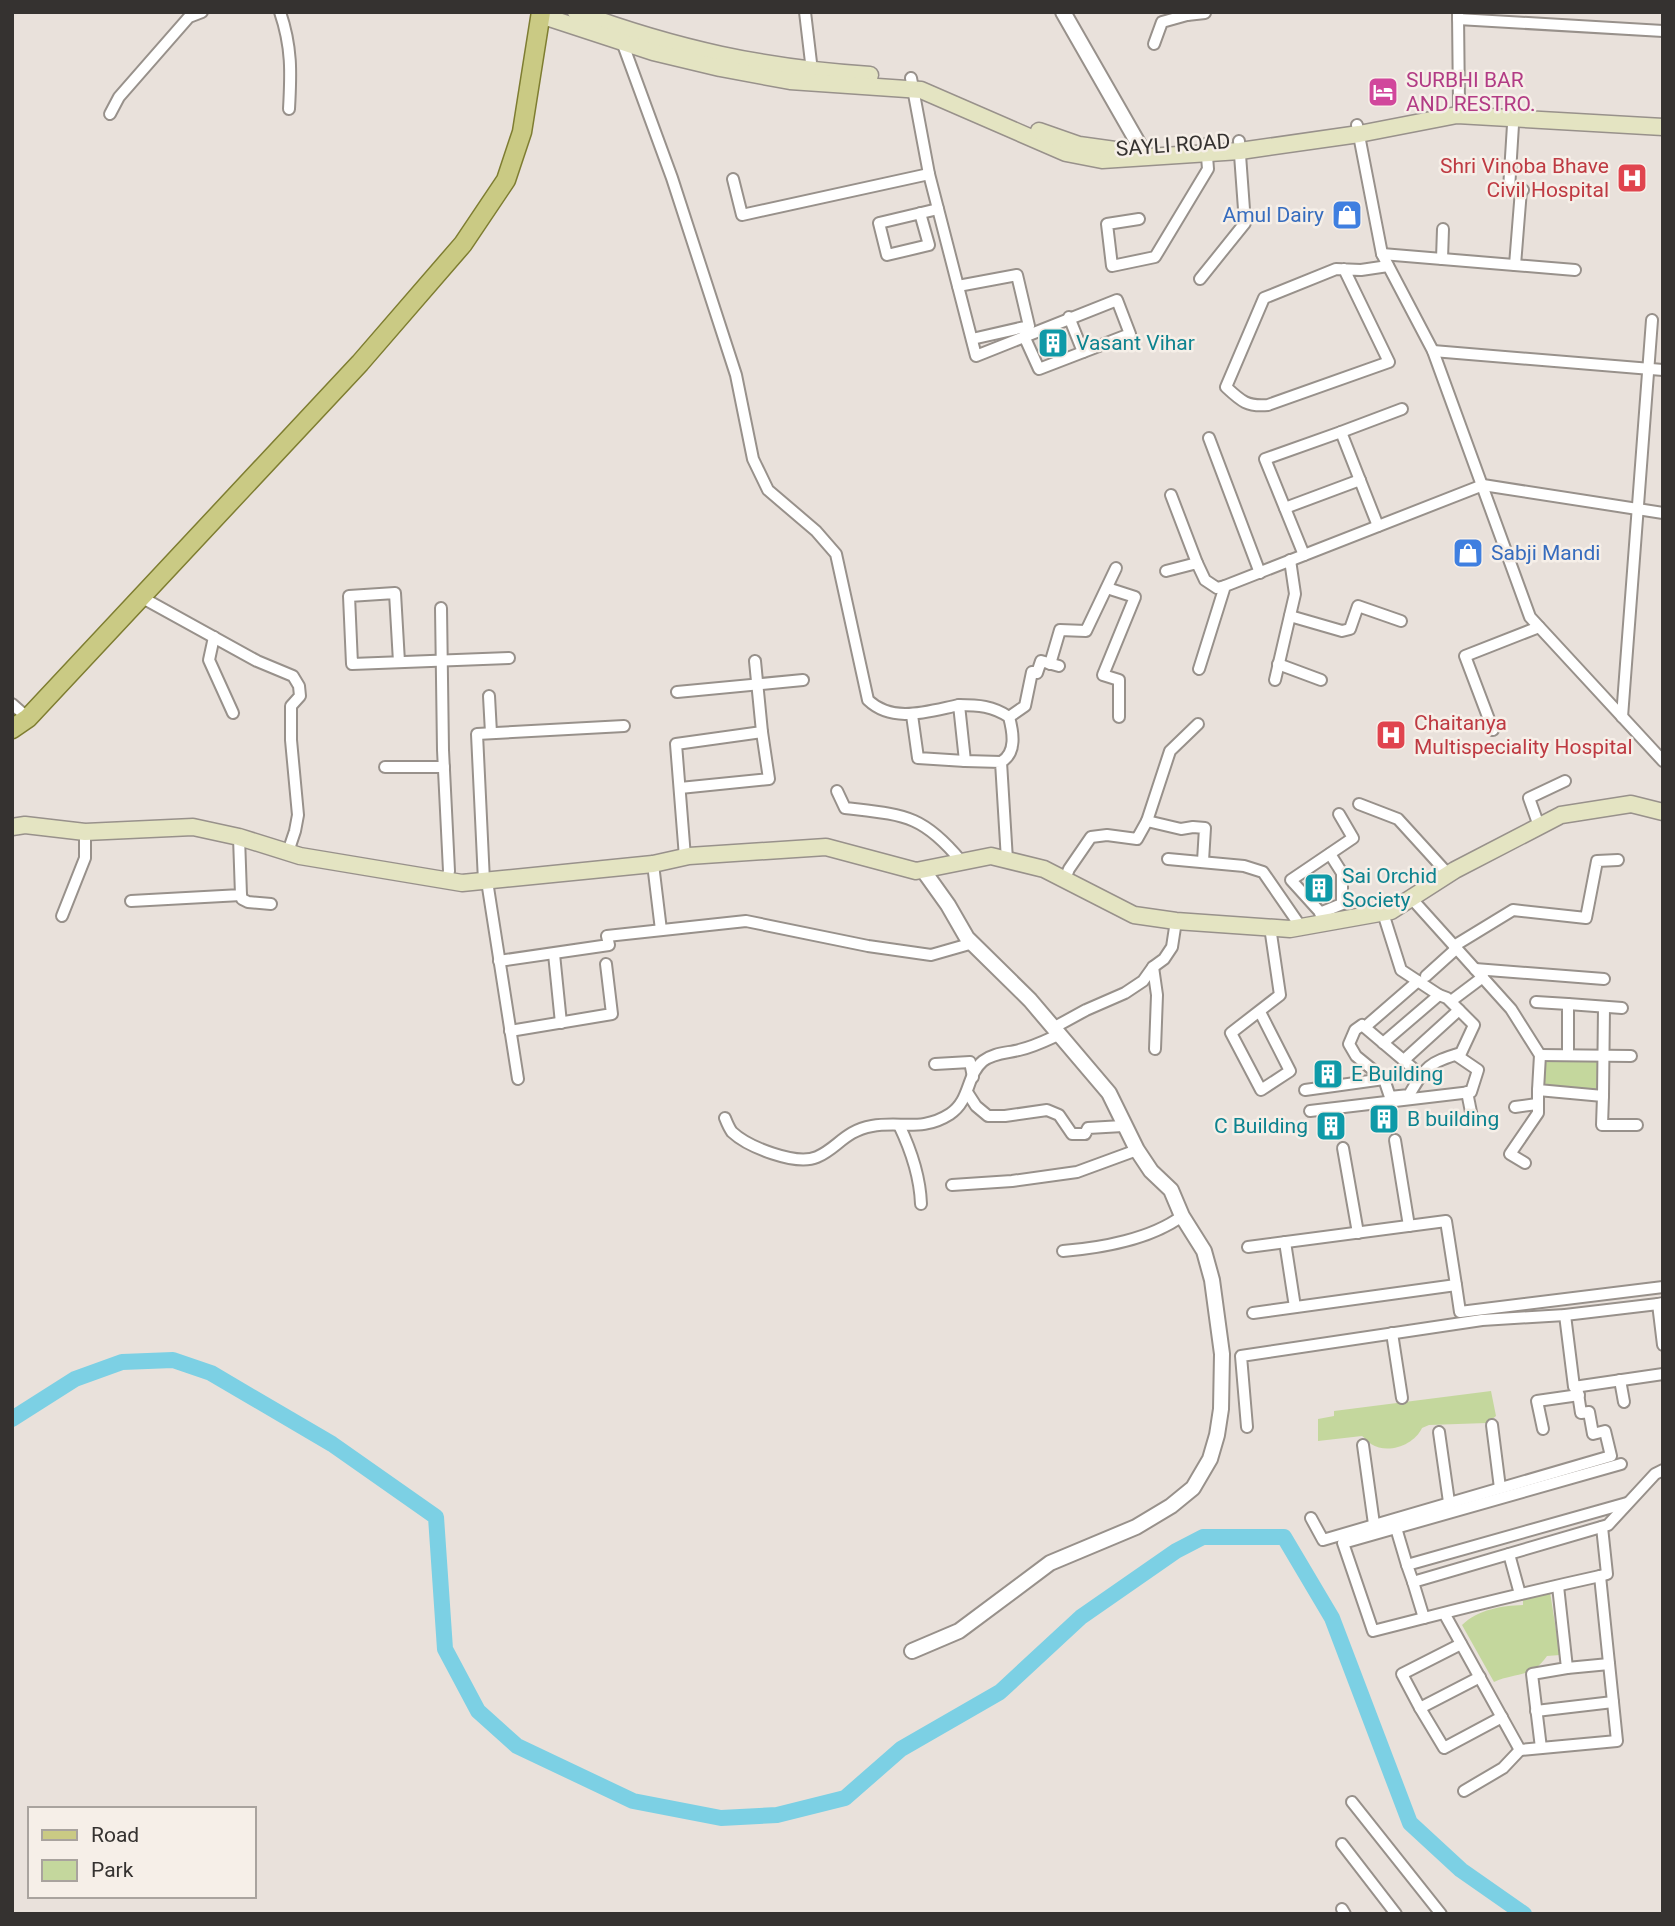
<svg xmlns="http://www.w3.org/2000/svg" width="1675" height="1926" font-family="Roboto,sans-serif">
  <rect width="100%" height="100%" fill="#e9e1db"/>
  <g fill="#c4d79d">
    <path d="M1598 1060 1597 1093 1544 1088 1546 1061Z"/>
    <path d="M1491 1391 1496 1416 1487 1423 1429 1425 1422 1428C1414 1445 1388 1455 1371 1444 1368 1441 1365 1438 1362 1436L1318 1441V1419L1334 1416V1411Z"/>
    <path d="M1550 1592 1560 1655 1547 1656C1531 1679 1516 1672 1494 1682L1462 1625C1479 1609 1501 1606 1523 1605V1598Z"/>
  </g>
  <g fill="none" stroke-linecap="round" stroke-linejoin="round">
    <path stroke="#7cd0e4" stroke-width="16" d="M12 1419 75 1379 122 1362 173 1360 211 1373 332 1444 436 1517 445 1649 478 1711 517 1746 633 1801 721 1818 777 1815 845 1798 901 1749 1000 1692 1081 1617 1176 1551 1203 1537H1284L1332 1618 1410 1823 1461 1870 1524 1914"/>
    <g stroke="#98918b" stroke-width="14">
      <g id="minor">
        <path d="M280 12C292 47 291 73 289 109"/>
        <path d="M805 12 812 71"/>
        <path d="M1186 12 1187 15 1205 13"/>
        <path d="M1458 14 1459 106"/>
        <path d="M1458 19 1663 31"/>
        <path d="M621 39 672 178 736 375 753 459 768 490 816 531 836 554 868 700C893 724 929 711 959 705L965 761 1001 762 1007 860"/>
        <path d="M1154 44 1162 22 1187 15"/>
        <path d="M911 78 929 174 976 356 1117 300 1130 334 1039 369 1024 336"/>
        <path d="M1514 109 1509 189 1523 190"/>
        <path d="M110 114 119 97 189 17 202 12"/>
        <path d="M1357 125 1382 254 1433 351 1530 617 1663 761"/>
        <path d="M733 179 742 215 929 174"/>
        <path d="M920 213 929 245 887 255 879 223 938 209"/>
        <path d="M1139 219 1107 224 1112 266 1155 257 1208 169 1206 144"/>
        <path d="M1382 254 1575 270"/>
        <path d="M1442 259 1443 229"/>
        <path d="M1515 265 1521 190"/>
        <path d="M1344 269 1389 362 1268 405C1247 407 1241 401 1226 387L1264 298 1336 269 1361 270 1388 266"/>
        <path d="M1200 279 1245 223 1239 141"/>
        <path d="M958 286 1017 275 1029 326 972 339"/>
        <path d="M1069 317 1083 352"/>
        <path d="M1433 351 1663 370"/>
        <path d="M1341 432 1402 409"/>
        <path d="M1209 438 1260 573"/>
        <path d="M1171 495 1197 563"/>
        <path d="M1285 508 1360 480"/>
        <path d="M1304 555 1265 459 1341 432 1378 526"/>
        <path d="M1166 571 1197 563 1205 580 1217 588 1225 586"/>
        <path d="M1107 588 1135 597 1103 675 1119 680V717"/>
        <path d="M141 597 257 661 293 676 299 686 300 696 291 706V740L298 815 295 831 288 852"/>
        <path d="M441 608 443 750 449 871 446 882"/>
        <path d="M1290 616 1342 631 1350 629 1358 606 1401 621"/>
        <path d="M214 637 209 660 233 713"/>
        <path d="M399 662 395 593 349 596 352 664 509 658"/>
        <path d="M1050 664 1060 630 1086 631 1116 568"/>
        <path d="M1278 664 1321 680"/>
        <path d="M1199 669 1225 586 1483 485 1663 513"/>
        <path d="M1275 680 1295 594 1290 560"/>
        <path d="M677 692 803 680"/>
        <path d="M489 696 491 733"/>
        <path d="M12 704 28 718"/>
        <path d="M959 705C978 705 993 706 1009 717 1013 732 1017 753 1001 762"/>
        <path d="M912 715 918 758 965 761"/>
        <path d="M1009 717 1025 706 1032 672 1037 673 1041 661 1059 666"/>
        <path d="M1622 717 1652 320"/>
        <path d="M1198 724 1170 751 1147 821 1181 829 1193 827 1205 828 1203 861"/>
        <path d="M1493 730 1465 656 1539 627"/>
        <path d="M385 767H444"/>
        <path d="M680 788 769 779 762 732"/>
        <path d="M837 791 845 808C904 815 922 814 961 861"/>
        <path d="M1359 804 1398 819 1449 875"/>
        <path d="M1539 826 1529 798 1565 781"/>
        <path d="M685 857 676 744 762 732 755 661"/>
        <path d="M1168 859 1244 866 1263 872 1301 927"/>
        <path d="M653 864 661 930"/>
        <path d="M1065 879 1069 869 1091 837 1107 835 1137 839 1147 821"/>
        <path d="M484 881 477 734 624 726"/>
        <path d="M487 881 518 1079"/>
        <path d="M241 895 242 899 248 902 271 904"/>
        <path d="M1412 899 1511 1009 1540 1055 1538 1090 1603 1096 1604 1007"/>
        <path d="M131 901 241 895 239 837"/>
        <path d="M1320 913 1342 904V873L1330 854"/>
        <path d="M1383 913 1401 970 1439 995 1447 998 1474 1025 1461 1053C1428 1063 1426 1066 1409 1095L1390 1097 1384 1079 1356 1056 1349 1044 1355 1030 1362 1025 1421 1075"/>
        <path d="M62 916 85 858V832"/>
        <path d="M1329 922 1291 880 1353 838 1339 814"/>
        <path d="M1454 946 1513 910 1586 918 1597 861 1618 860"/>
        <path d="M554 954 561 1023"/>
        <path d="M499 961 609 945 607 936 746 921 868 946 931 955 973 943"/>
        <path d="M1153 967 1157 995 1155 1049"/>
        <path d="M1475 969 1604 979"/>
        <path d="M1426 976 1457 948"/>
        <path d="M1451 1001 1483 977"/>
        <path d="M1536 1002 1568 1004V1055"/>
        <path d="M1568 1004 1622 1008"/>
        <path d="M1260 1012 1290 1071 1261 1090 1231 1033 1280 995 1270 927"/>
        <path d="M1365 1027 1418 981"/>
        <path d="M1053 1028 1086 1010 1125 993 1143 981 1153 967 1164 959 1172 947 1176 921"/>
        <path d="M510 1031 612 1014 606 964"/>
        <path d="M1383 1043 1439 995"/>
        <path d="M1540 1055 1631 1056"/>
        <path d="M1404 1060 1459 1010"/>
        <path d="M935 1064 970 1062 973 1077"/>
        <path d="M1305 1090 1384 1079"/>
        <path d="M967 1092 976 1106 988 1116H1005L1047 1110 1059 1115 1072 1134H1085L1088 1128 1123 1126"/>
        <path d="M1467 1092 1472 1117"/>
        <path d="M1603 1096 1602 1125H1637"/>
        <path d="M1515 1107 1537 1104"/>
        <path d="M1310 1111 1471 1092 1478 1070 1456 1055"/>
        <path d="M725 1118C727 1123 729 1128 732 1132 748 1147 796 1166 817 1157 838 1148 844 1131 872 1126 901 1121 922 1132 950 1114 971 1100 966 1075 983 1061 993 1053 1007 1053 1019 1050 1033 1047 1045 1041 1058 1035"/>
        <path d="M899 1125C911 1150 920 1176 921 1204"/>
        <path d="M1395 1140 1409 1226"/>
        <path d="M1343 1148 1358 1233"/>
        <path d="M1525 1163 1510 1154 1538 1113V1090"/>
        <path d="M952 1185 1012 1181 1077 1172 1137 1150"/>
        <path d="M1285 1242 1295 1307"/>
        <path d="M1248 1247 1446 1221 1456 1285"/>
        <path d="M1063 1251C1101 1248 1151 1239 1182 1216"/>
        <path d="M1663 1303 1658 1304 1663 1345"/>
        <path d="M1253 1313 1456 1285 1460 1312 1663 1287"/>
        <path d="M1565 1315 1574 1387 1663 1374"/>
        <path d="M1392 1333 1402 1398"/>
        <path d="M1620 1380 1624 1402"/>
        <path d="M1492 1425 1500 1488"/>
        <path d="M1247 1427 1241 1356 1482 1320 1565 1315 1658 1304"/>
        <path d="M1543 1429 1537 1401 1579 1395"/>
        <path d="M1439 1432 1449 1502"/>
        <path d="M1363 1445 1374 1524"/>
        <path d="M1311 1518 1323 1540 1611 1456 1605 1431 1593 1434 1589 1412 1581 1413 1577 1387"/>
        <path d="M1396 1528 1407 1565"/>
        <path d="M1509 1554 1520 1594"/>
        <path d="M1600 1576 1607 1574 1602 1527"/>
        <path d="M1413 1582 1407 1565 1627 1503"/>
        <path d="M1444 1613 1520 1750 1617 1741 1600 1576C1541 1589 1483 1603 1424 1618L1413 1582 1608 1525 1655 1474 1663 1470"/>
        <path d="M1424 1618 1373 1631 1343 1543 1621 1464"/>
        <path d="M1461 1644 1402 1674 1420 1708 1480 1677"/>
        <path d="M1567 1668 1609 1664"/>
        <path d="M1420 1708 1444 1748 1502 1717"/>
        <path d="M1536 1711 1613 1702"/>
        <path d="M1541 1748 1532 1674 1567 1668 1558 1586"/>
        <path d="M1464 1791 1503 1768 1520 1750"/>
        <path d="M1352 1802 1441 1914"/>
        <path d="M1342 1844 1396 1914"/>
        <path d="M1342 1909 1345 1914"/>
      </g>
    </g>
    <g stroke="#98918b" stroke-width="18">
      <g id="tertiary">
        <path d="M1063 12 1142 150"/>
        <path d="M912 1651 959 1631 1050 1563 1136 1527 1171 1506 1193 1488 1210 1459 1217 1435 1221 1409 1222 1354 1212 1280 1204 1251 1182 1216 1171 1190 1151 1171 1137 1150 1109 1093 1030 1000 967 938 948 905 923 870"/>
      </g>
    </g>
    <g stroke="#98918b" stroke-width="19">
      <g id="secondary">
        <path d="M576 12C677 49 763 68 870 75"/>
        <path d="M540 15 653 52 720 68 790 81 921 90 1066 153 1102 160 1240 151 1359 134 1457 115 1663 127"/>
        <path d="M1039 131 1079 145 1115 150"/>
        <path d="M12 827 25 825 85 832 193 827 239 837 300 856 462 883 653 864 689 856 826 847 916 871 991 856 1044 869 1134 915 1176 921 1290 929 1391 911 1455 870 1561 815 1631 804 1663 812"/>
      </g>
    </g>
    <g stroke="#7e7d31" stroke-width="21">
      <path id="primary" d="M12 729 28 718 360 363 463 244 506 180 522 132 541 12"/>
    </g>
    <use href="#minor" stroke="#fff" stroke-width="10"/>
    <use href="#tertiary" stroke="#fff" stroke-width="14"/>
    <use href="#secondary" stroke="#e4e4c2" stroke-width="16"/>
    <use href="#primary" stroke="#caca84" stroke-width="18"/>
  </g>
  <defs>
    <g id="hotel-square" transform="scale(1.575)"><rect x="-9" y="-9" width="18" height="18" rx="4" fill="#d1479c" stroke="#f6efe8"/><path d="M-6-4.5h1.5V1H6V5H4.5V3h-9V5H-6ZM-4 0a1.8 1.8 0 1 1 3.6 0ZM.5 0V-2.5h3Q6-2.5 6 0Z" fill="#fff"/></g>
    <g id="hospital-square" transform="scale(1.575)"><rect x="-9" y="-9" width="18" height="18" rx="4" fill="#e0444e" stroke="#f6efe8"/><path d="M-5-5h3v3.5h4V-5h3V5h-3V1.5h-4V5h-3Z" fill="#fff"/></g>
    <g id="shop-square" transform="scale(1.575)"><rect x="-9" y="-9" width="18" height="18" rx="4" fill="#3f7fe0" stroke="#f6efe8"/><path d="M-5-2.5h2.3a2.7 3.5 0 0 1 5.4 0H5L5.5 6h-11ZM-1.5-2.5h3a1.5 2.3 0 0 0-3 0Z" fill="#fff"/></g>
    <g id="building-square" transform="scale(1.575)"><rect x="-9" y="-9" width="18" height="18" rx="4" fill="#0f9aa8" stroke="#f6efe8"/><path d="M-4-6H4V6H1V3H-1V6H-4ZM-2.5-4.3h1.7v1.8h-1.7ZM.8-4.3h1.7v1.8H.8ZM-2.5-1h1.7V.8h-1.7ZM.8-1h1.7V.8H.8Z" fill="#fff"/></g>
  </defs>
  <g fill-rule="evenodd">
    <use href="#hotel-square" x="1383" y="92"/>
    <use href="#hospital-square" x="1632" y="178"/>
    <use href="#shop-square" x="1347" y="215"/>
    <use href="#building-square" x="1053" y="343"/>
    <use href="#shop-square" x="1468" y="553"/>
    <use href="#hospital-square" x="1391" y="735"/>
    <use href="#building-square" x="1319" y="888"/>
    <use href="#building-square" x="1328" y="1074"/>
    <use href="#building-square" x="1384" y="1119"/>
    <use href="#building-square" x="1331" y="1126"/>
  </g>
  <g text-anchor="middle" dominant-baseline="central" stroke-width="5" stroke-linejoin="round" paint-order="stroke">
    <g font-size="21" fill="#b23c85" stroke="#f6efe8" text-anchor="start">
      <text x="1406" y="80">SURBHI BAR<tspan x="1406" dy="24">AND RESTRO.</tspan></text>
    </g>
    <g font-size="21" fill="#353230" stroke="#f6efe8">
      <text transform="translate(1173 145) rotate(-4)">SAYLI ROAD</text>
    </g>
    <g font-size="21" fill="#be3a42" stroke="#f6efe8" text-anchor="end">
      <text x="1609" y="166">Shri Vinoba Bhave<tspan x="1609" dy="24">Civil Hospital</tspan></text>
      <text x="1414" y="723" text-anchor="start">Chaitanya<tspan x="1414" dy="24">Multispeciality Hospital</tspan></text>
    </g>
    <g font-size="21" fill="#366cbe" stroke="#f6efe8" text-anchor="end">
      <text x="1324" y="215">Amul Dairy</text>
      <text x="1491" y="553" text-anchor="start">Sabji Mandi</text>
    </g>
    <g font-size="21" fill="#0d838f" stroke="#f6efe8" text-anchor="start">
      <text x="1076" y="343">Vasant Vihar</text>
      <text x="1342" y="876">Sai Orchid<tspan x="1342" dy="24">Society</tspan></text>
      <text x="1351" y="1074">E Building</text>
      <text x="1407" y="1119">B building</text>
      <text x="1308" y="1126" text-anchor="end">C Building</text>
    </g>
  </g>
  <rect width="1675" height="1926" fill="none" stroke="#353230" stroke-width="28"/>
  <rect x="28" y="1807" width="228" height="91" fill="#f6efe8" stroke="#a9a39e" stroke-width="2"/>
  <rect x="42" y="1830" width="35" height="10" fill="#caca84" stroke="#a9a39e" stroke-width="2"/>
  <text x="91" y="1842" font-size="21" fill="#353230">Road</text>
  <rect x="42" y="1860" width="35" height="21" fill="#c4d79d" stroke="#a9a39e" stroke-width="2"/>
  <text x="91" y="1877" font-size="21" fill="#353230">Park</text>
</svg>
